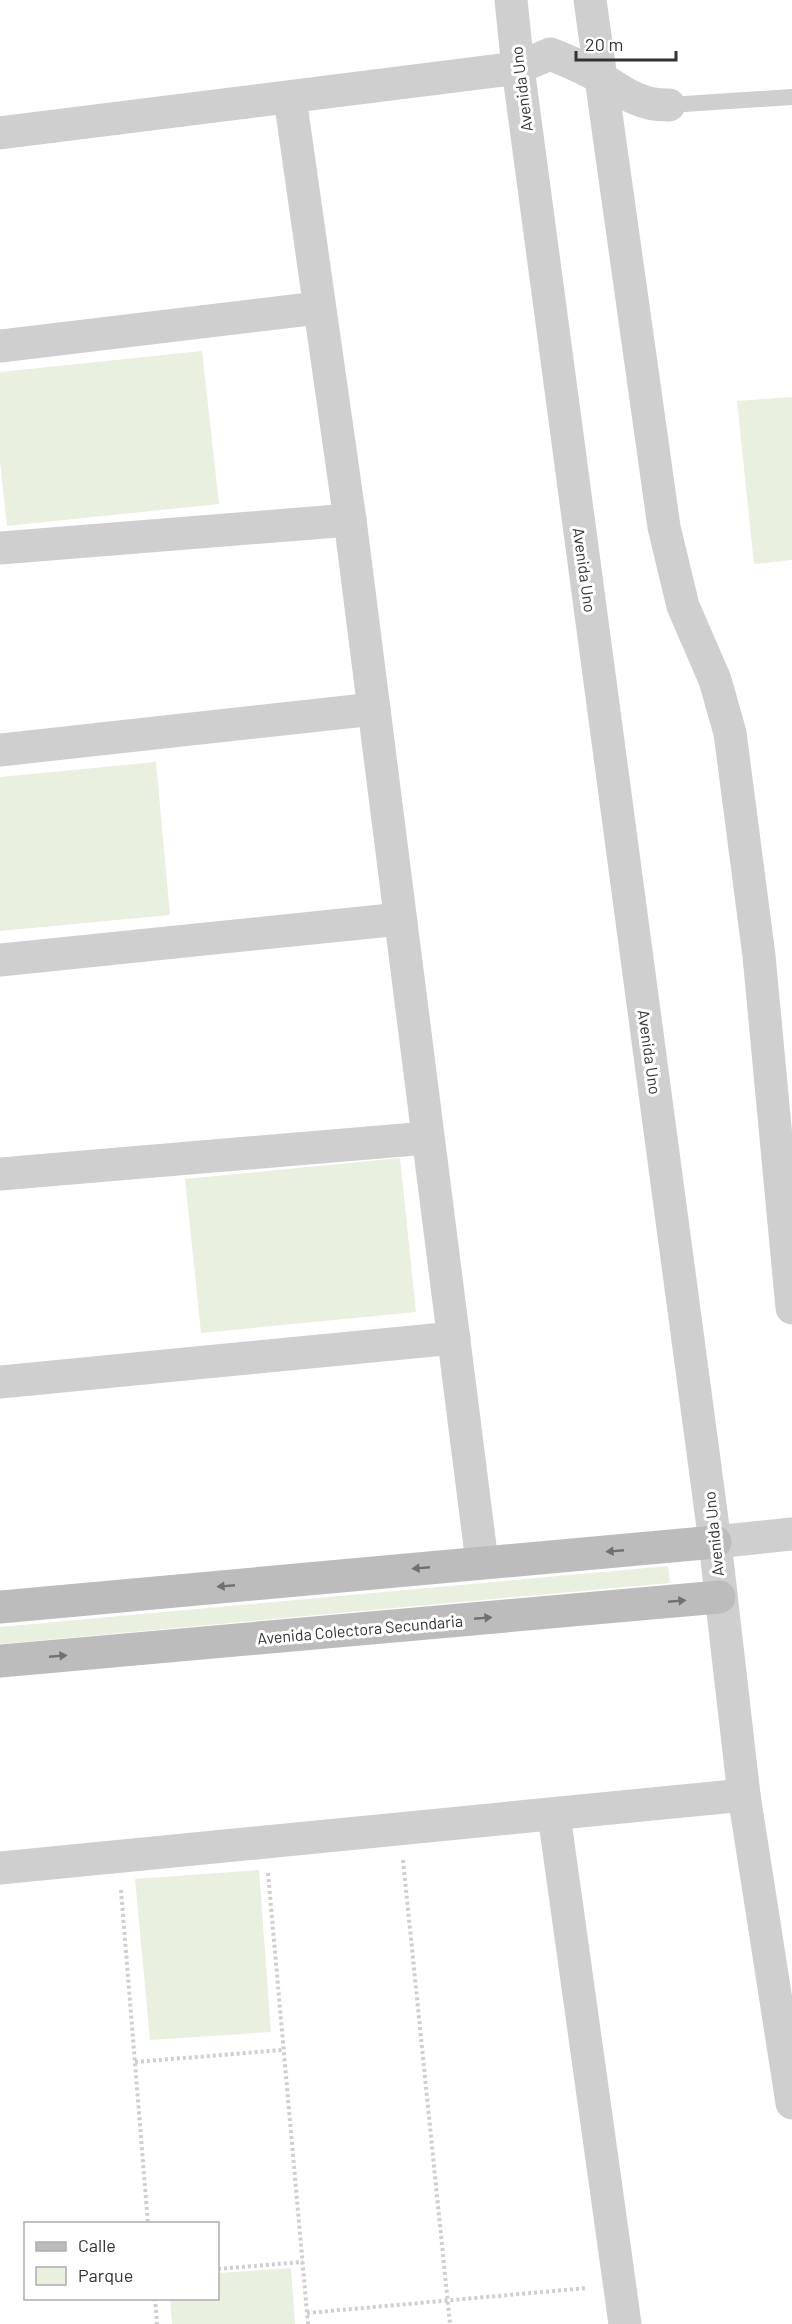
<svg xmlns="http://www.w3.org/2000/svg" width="792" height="2324" font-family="Barlow,sans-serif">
  <rect width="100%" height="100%" fill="#fff"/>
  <g fill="#e9f0df">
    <path d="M202 351 219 504 7 526 0 462V372Z"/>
    <path d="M792 397V560L754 564 737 401Z"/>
    <path d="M156 762 170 915 0 931V777Z"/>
    <path d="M400 1158 416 1312 201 1333 185 1179Z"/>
    <path d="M668 1566 670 1583 0 1644V1627Z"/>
    <path d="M259 1870 271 2032 150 2040 135 1879Z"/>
    <path d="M291 2268 295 2324H172L170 2299 218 2298V2273Z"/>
  </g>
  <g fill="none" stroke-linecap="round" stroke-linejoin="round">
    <g stroke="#cfcfcf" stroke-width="4" stroke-dasharray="3 3" stroke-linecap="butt">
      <path d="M403 1860 450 2324"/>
      <path d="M268 1873 308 2324"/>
      <path d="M121 1890 148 2224"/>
      <path d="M135 2062 283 2050"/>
      <path d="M218 2269 303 2262"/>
      <path d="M155 2298 157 2324"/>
      <path d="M307 2313 587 2288"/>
    </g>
    <path stroke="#cfcfcf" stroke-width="16" d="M669 105 792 97"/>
    <g stroke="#cfcfcf" stroke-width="33">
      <path d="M511 0 518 68 715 1542 744 1795 792 2103"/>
      <path d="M590 0 664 527 683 606 715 680 730 733 759 956 792 1308"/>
      <path d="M290 98 350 520 482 1562"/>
      <path d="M0 133 518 68 550 54C568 61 585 68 601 78 624 93 641 106 669 105"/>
      <path d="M0 346 318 308"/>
      <path d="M0 548 350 520"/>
      <path d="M0 750 374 709"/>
      <path d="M0 960 400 919"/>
      <path d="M0 1174 427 1138"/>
      <path d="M0 1382 454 1338"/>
      <path d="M715 1542 792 1534"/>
      <path d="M554 1815 625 2324"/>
      <path d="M0 1868 744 1795"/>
    </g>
    <g stroke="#bcbcbc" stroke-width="33">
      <path d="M0 1607 715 1542"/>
      <path d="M0 1661 719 1597"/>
    </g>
  </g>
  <defs><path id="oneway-solid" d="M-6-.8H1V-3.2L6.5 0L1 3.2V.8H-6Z" transform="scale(1.5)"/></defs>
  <g fill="#707070">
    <use href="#oneway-solid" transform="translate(615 1551) rotate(175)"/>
    <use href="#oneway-solid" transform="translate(421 1568) rotate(175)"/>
    <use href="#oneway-solid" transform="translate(226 1586) rotate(175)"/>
    <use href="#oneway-solid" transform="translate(677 1601) rotate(-5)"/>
    <use href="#oneway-solid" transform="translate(483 1618) rotate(-5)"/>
    <use href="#oneway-solid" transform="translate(58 1656) rotate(-5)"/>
  </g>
  <g text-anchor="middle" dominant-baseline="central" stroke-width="6" stroke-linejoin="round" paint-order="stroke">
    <g font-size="16" fill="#323232" stroke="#fff">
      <text transform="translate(521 89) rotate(-97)">Avenida Uno</text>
      <text transform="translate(585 570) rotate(82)">Avenida Uno</text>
      <text transform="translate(650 1052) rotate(82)">Avenida Uno</text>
      <text transform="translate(713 1534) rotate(-96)">Avenida Uno</text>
      <text transform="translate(360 1629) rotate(-5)">Avenida Colectora Secundaria</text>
    </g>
  </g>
  <rect x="24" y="2222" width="195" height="78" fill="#ffffff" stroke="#adadad" stroke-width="1.5"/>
  <rect x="36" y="2242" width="30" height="9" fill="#bcbcbc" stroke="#adadad" stroke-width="1.5"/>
  <text x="78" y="2252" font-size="18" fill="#323232">Calle</text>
  <rect x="36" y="2267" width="30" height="18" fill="#e9f0df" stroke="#adadad" stroke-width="1.5"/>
  <text x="78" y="2282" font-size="18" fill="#323232">Parque</text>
  <path d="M576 51v9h100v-9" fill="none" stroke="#323232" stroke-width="3"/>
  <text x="585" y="51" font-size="18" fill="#323232" stroke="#ffffff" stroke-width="4.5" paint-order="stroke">20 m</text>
</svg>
